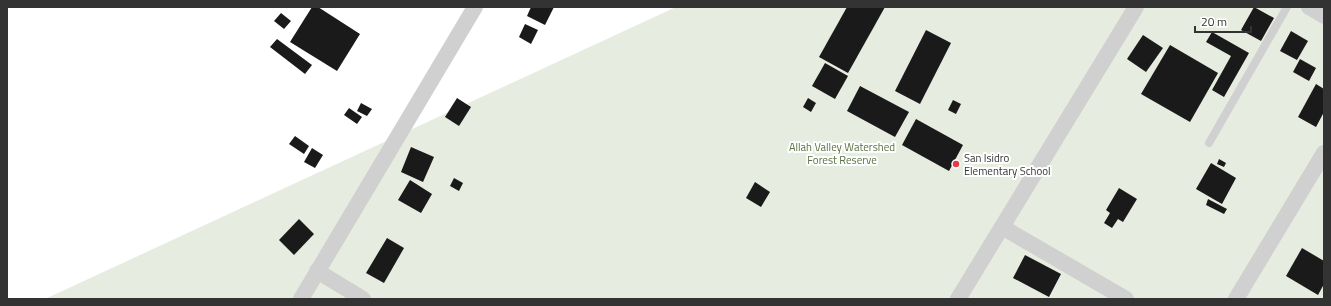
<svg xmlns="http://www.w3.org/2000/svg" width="1331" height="306" font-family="'Titillium Web',sans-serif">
  <rect width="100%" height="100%" fill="#fff"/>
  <path fill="#e6ecdf" d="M676 7H1324V299H45Z"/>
  <g fill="#1a1a1a">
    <path d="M312 7H318L360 34 337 71 290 42Z"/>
    <path d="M531 7H554L545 25 527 16Z"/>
    <path d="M847 7H885L848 73 819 57Z"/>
    <path d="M1254 7 1274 18 1261 41 1241 30Z"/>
    <path d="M281 13 291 21 284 29 274 21Z"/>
    <path d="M525 24 538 30 531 44 519 37Z"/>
    <path d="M926 30 951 43 920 104 895 91Z"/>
    <path d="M1291 31 1308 41 1297 60 1280 51Z"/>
    <path d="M1212 32 1249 53 1224 97 1212 90 1231 56 1206 42Z"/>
    <path d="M1143 35 1163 48 1146 72 1127 59Z"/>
    <path d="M277 39 312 65 305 74 270 47Z"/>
    <path d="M1170 45 1218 73 1190 122 1141 94Z"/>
    <path d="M1300 59 1316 68 1309 81 1293 72Z"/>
    <path d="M825 63 848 76 835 99 812 86Z"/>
    <path d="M1316 84 1324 89V112L1316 127 1298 117Z"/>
    <path d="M860 86 909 112 895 137 847 111Z"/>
    <path d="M457 98 471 107 459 126 445 117Z"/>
    <path d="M808 98 816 103 811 112 803 107Z"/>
    <path d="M953 100 961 104 956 114 948 110Z"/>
    <path d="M361 103 372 109 367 116 357 111Z"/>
    <path d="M349 108 362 117 357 124 344 115Z"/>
    <path d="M916 119 963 145 949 171 902 145Z"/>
    <path d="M295 136 309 146 304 154 289 144Z"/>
    <path d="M411 147 434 157 423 182 401 172Z"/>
    <path d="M312 148 323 155 315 168 304 162Z"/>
    <path d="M1219 159 1226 163 1224 167 1217 164Z"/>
    <path d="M1211 163 1236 178 1222 204 1196 189Z"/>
    <path d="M454 178 463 183 459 191 450 186Z"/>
    <path d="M410 180 432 194 421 213 398 200Z"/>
    <path d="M755 182 770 192 761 207 746 198Z"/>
    <path d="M1119 188 1137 199 1123 222 1118 219 1112 228 1104 223 1110 213 1106 210Z"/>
    <path d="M1208 199 1227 209 1224 214 1206 205Z"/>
    <path d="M299 219 314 234 294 255 279 240Z"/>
    <path d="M387 238 404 248 384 283 366 273Z"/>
    <path d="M1302 248 1324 261V284L1318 295 1286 276Z"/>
    <path d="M1025 255 1061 274 1049 297 1013 278Z"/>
  </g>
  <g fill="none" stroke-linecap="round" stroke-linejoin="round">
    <path stroke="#d0d0d0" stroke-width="8" d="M1209 143 1287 7"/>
    <g stroke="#d0d0d0" stroke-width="16">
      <path d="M1309 7 1324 16"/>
      <path d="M1002 227 1126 299"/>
      <path d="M317 271 363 299"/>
      <path d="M301 299 475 7"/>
      <path d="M958 299 1136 7"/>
      <path d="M1236 299 1324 153"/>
    </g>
  </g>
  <circle fill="#e63946" stroke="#fff" stroke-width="1.5" cx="956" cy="164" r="4"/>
  <g text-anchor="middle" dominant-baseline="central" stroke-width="4" stroke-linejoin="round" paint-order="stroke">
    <g font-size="11" fill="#56703f" stroke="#fff">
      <text x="842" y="147">Allah Valley Watershed<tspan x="842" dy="13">Forest Reserve</tspan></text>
    </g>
    <g font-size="11" fill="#333" stroke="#fff" text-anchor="start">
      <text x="964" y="158">San Isidro<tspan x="964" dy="13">Elementary School</tspan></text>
    </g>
  </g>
  <rect width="1331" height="306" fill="none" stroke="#333333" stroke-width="16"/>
  <path d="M1195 26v6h56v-6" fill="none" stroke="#333333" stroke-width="2"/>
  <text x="1201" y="26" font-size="12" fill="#333333" stroke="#ffffff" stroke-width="3" paint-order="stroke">20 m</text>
</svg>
